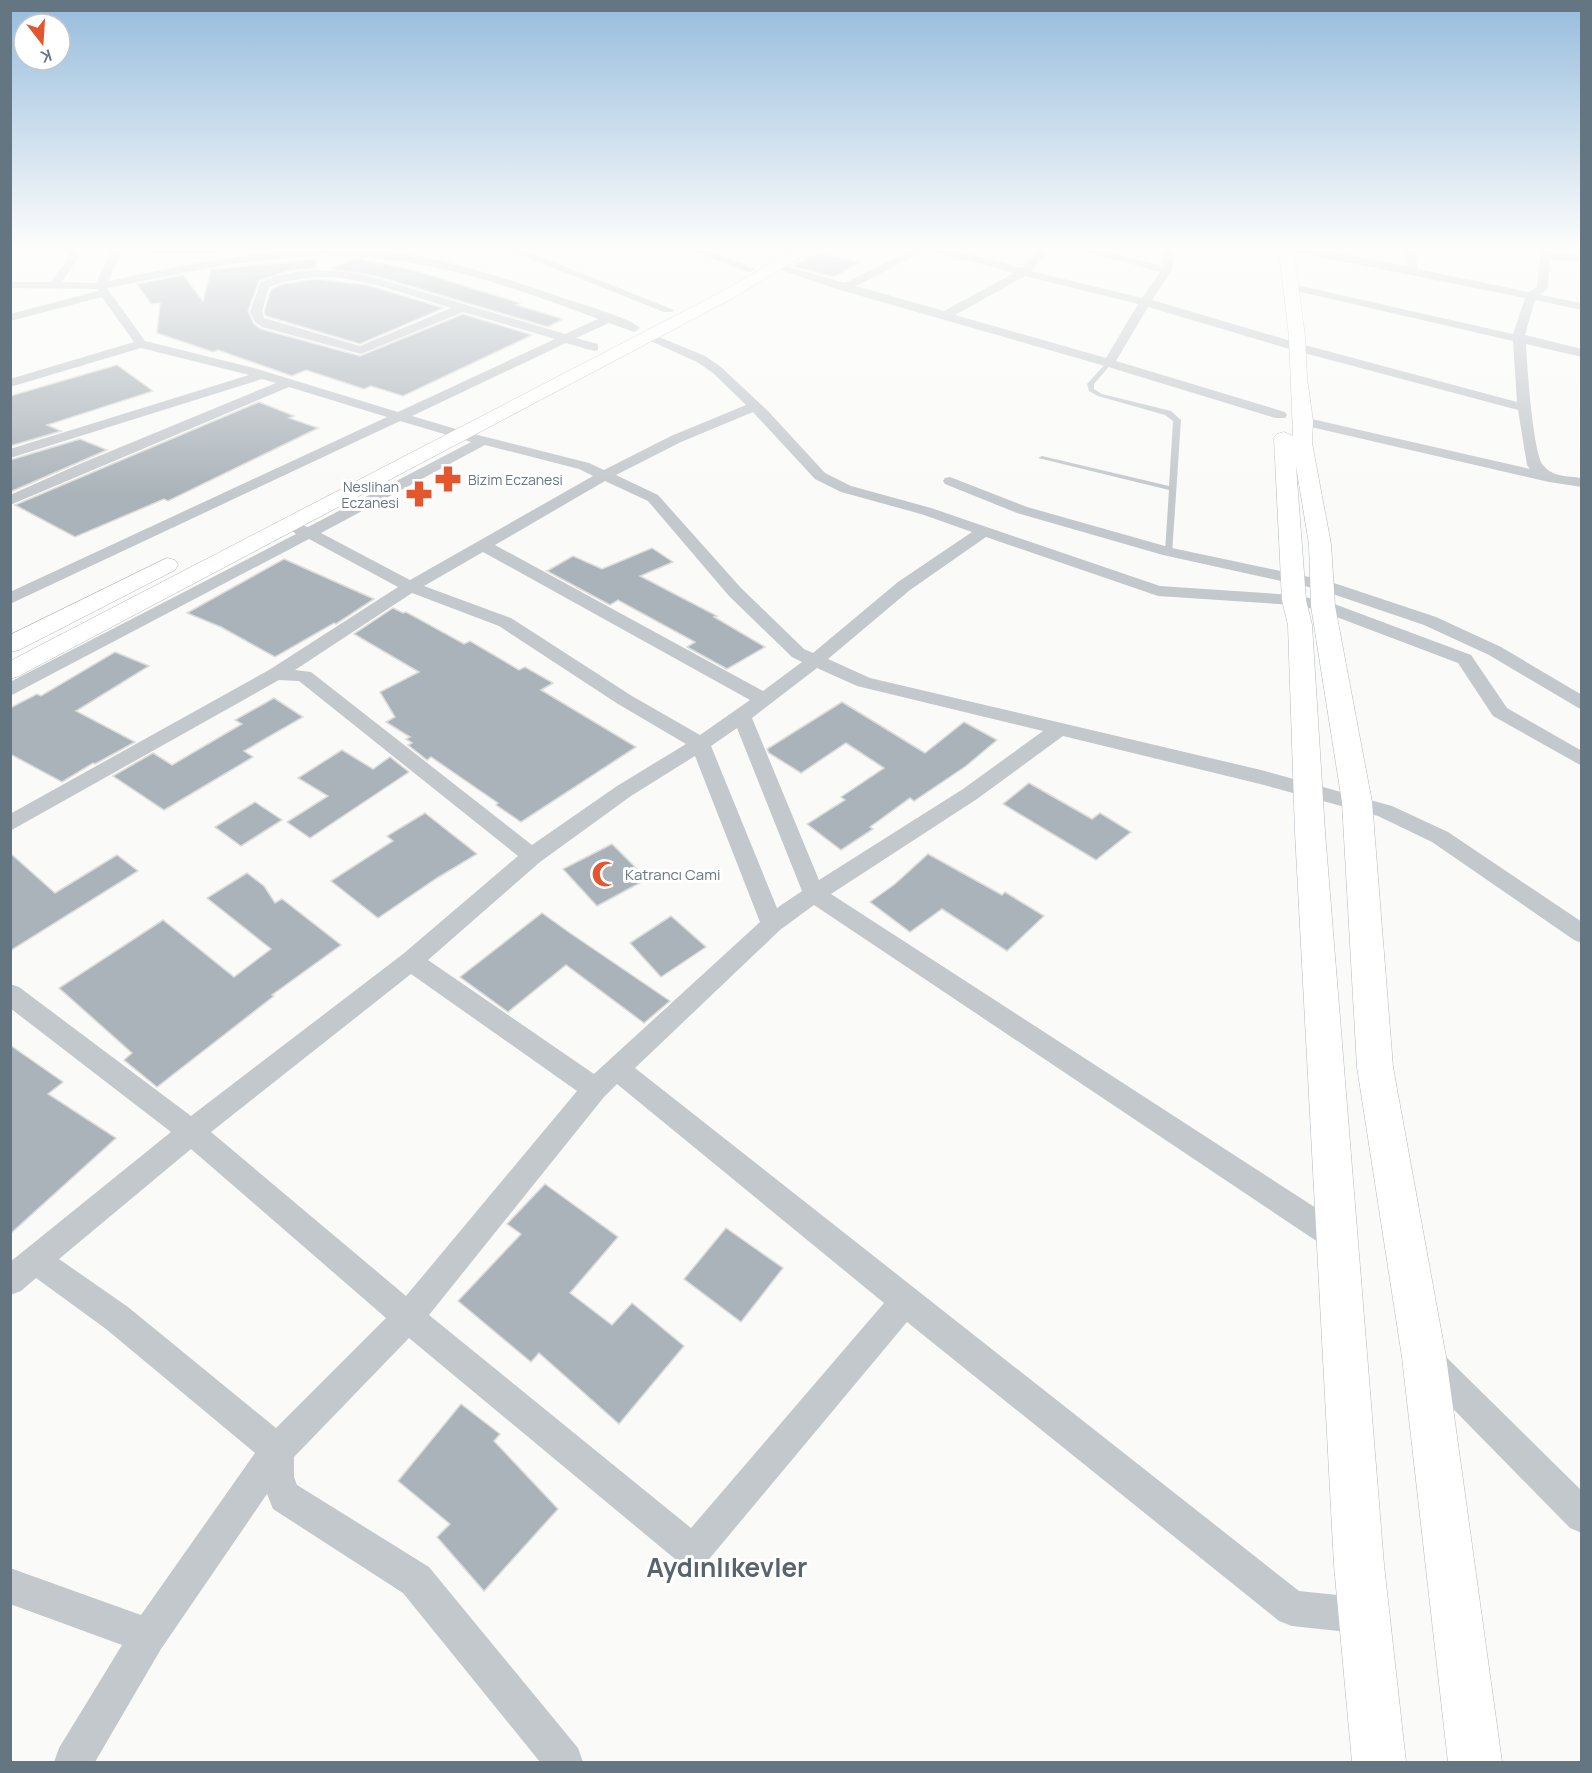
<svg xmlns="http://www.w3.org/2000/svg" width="1592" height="1773" font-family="Manrope,sans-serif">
  <rect width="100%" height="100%" fill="#fafaf8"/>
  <g fill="#aab3b9" stroke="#dcdcda" stroke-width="1.5">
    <path d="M817 253 861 262 834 277 793 266Z"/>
    <path d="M354 258 413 270 520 303 516 305 563 319 548 327 376 276 331 269Z"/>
    <path d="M316 259V268L287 271 259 281 248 311 254 324 261 329 360 356 463 314 532 335 403 396 371 386 364 389 306 370 292 376 218 350 213 352 157 333 160 303 151 304 137 284 183 275 203 301 211 270Z"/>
    <path d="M316 279 367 285 444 308 360 344 266 316 264 312 271 289 283 284Z"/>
    <path d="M117 365 153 391 47 425 61 431 10 446V396Z"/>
    <path d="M259 402 294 416 289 418 318 428 168 501 164 499 75 537 15 505Z"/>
    <path d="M80 439 107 450 10 492V460Z"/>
    <path d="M652 548 673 562 640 576 717 616 714 617 765 647 727 669 687 647 695 642 618 600 610 605 547 571 573 556 602 569Z"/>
    <path d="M284 559 374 599 336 624 334 623 275 657 221 627 187 613Z"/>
    <path d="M393 608 403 613 406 612 464 644 470 641 519 670 525 667 553 683 541 690 636 747 521 822 496 805 498 803 431 757 427 760 408 745 412 743 406 739 410 737 386 722 395 717 380 692 419 672 354 634Z"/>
    <path d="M115 652 149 666 76 711 135 742 95 764 93 763 62 782 10 754V708L37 694 41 696Z"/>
    <path d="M274 698 303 717 244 751 253 757 164 810 113 776 153 753 172 765 242 724 235 720Z"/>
    <path d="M842 702 925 753 964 722 997 740 966 766 914 801 910 798 870 827 873 829 841 850 807 824 845 800 841 797 884 768 846 743 801 773 769 753 767 749Z"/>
    <path d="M342 750 373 769 390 757 409 772 310 838 287 822 328 796 298 778Z"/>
    <path d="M1029 783 1092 819 1100 813 1131 832 1096 860 1003 804Z"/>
    <path d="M255 802 282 820 241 846 215 827Z"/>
    <path d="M425 813 477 854 437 878 378 918 331 881 393 841 387 836Z"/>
    <path d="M612 844 647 879 597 906 563 869Z"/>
    <path d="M10 853 55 893 117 855 138 871 10 951Z"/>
    <path d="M928 854 1002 895 1005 892 1044 916 1007 951 942 909 910 932 870 902 895 884Z"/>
    <path d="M247 873 264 886 275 903 282 899 341 945 272 995 274 996 157 1087 124 1060 132 1053 59 988 163 920 234 977 271 949 207 898Z"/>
    <path d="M542 913 570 933 670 1001 644 1023 566 965 508 1012 460 977Z"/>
    <path d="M671 916 706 947 661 977 630 943Z"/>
    <path d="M10 1045 63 1082 48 1094 116 1138 10 1234Z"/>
    <path d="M545 1184 618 1237 570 1293 612 1325 632 1303 684 1346 619 1424 539 1353 531 1362 458 1301 521 1234 507 1224Z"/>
    <path d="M726 1228 783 1268 741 1322 684 1279Z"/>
    <path d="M461 1404 500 1434 494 1441 558 1509 484 1591 437 1537 450 1524 398 1481Z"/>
  </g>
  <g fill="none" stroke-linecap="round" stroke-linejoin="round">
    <g stroke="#b3babf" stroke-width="1">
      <g id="secondary">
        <path d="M798 248H816L733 298 19 676 10 679V661L721 292Z"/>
        <path d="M1279 248H1293L1305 336 1307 378 1313 421 1312 443 1331 544 1335 606 1372 802 1393 1067 1446 1357 1502 1762H1448L1402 1357 1357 1067 1342 802 1311 606 1309 544 1296 466 1306 600 1312 625 1325 832 1384 1565 1406 1762H1352L1334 1565 1295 832 1288 625 1282 600 1274 438 1277 434 1284 432 1293 436 1289 336Z"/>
        <path d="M167 558 175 560 178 565 175 570 19 650 10 652V635Z"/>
      </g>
    </g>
    <path fill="#c3c8cc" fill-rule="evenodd" d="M1107 362 1112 363 1094 384V389L1102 394 1171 411 1181 420 1172 554 1165 552 1169 490 1038 458 1042 456 1169 486 1173 421 1165 415 1098 396 1089 391 1087 384Z"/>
    <g fill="#c3c8cc" fill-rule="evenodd">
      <path d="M60 248H75L80 255 62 282 96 283 113 248H123L108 281C187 265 266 247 347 249 420 250 491 273 560 297 577 303 629 317 640 328L634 332 609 323 576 338 598 344V350L594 351 566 343 412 416 466 432 589 463 604 470 671 436 746 405 713 373 697 362 642 337 644 334H652L705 356 721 367 768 411 825 473 851 486 931 508 1160 586 1294 595 1329 602 1471 655 1507 708 1582 751V766L1493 716 1458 663 1318 610 1294 605 1158 596 986 537 910 590 828 659 870 678 1261 770 1392 806 1448 832 1582 922V943L1574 940 1432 842 1378 816 1260 784 1063 736 977 799 831 894 1347 1228 1352 1238 1347 1248 1337 1252 1327 1248 814 905 780 930 635 1068 1299 1591 1366 1598 1379 1603 1384 1616 1379 1629 1366 1634 1292 1626 1279 1621 907 1322 705 1564 693 1570 681 1564 409 1338 294 1457V1477L297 1485 429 1567 578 1748 583 1762H540L403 1593 273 1509 267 1494 161 1649 95 1762H54L59 1748 122 1645 10 1604V1568L141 1615 255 1453 106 1329 36 1278 21 1291 10 1295V1262L171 1132 10 1008V984L19 987 191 1116 403 954 518 856 299 681 279 680 10 831V814L269 670 398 587 309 539 10 696V682L296 534 290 529 292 526 298 524 308 527 471 442 400 421 10 604V592L387 417 289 387 10 505V495L82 463 276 383 262 379 10 458V449L249 375 141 348 10 387V379L134 342 102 297 10 321V314L98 291 97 289 10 288V282H51L70 255ZM318 255C421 255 503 283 598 319L565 334 376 278C340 269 295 265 260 283L250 312 255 322 262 327 361 354 463 312 555 339 398 412 254 368 145 341 107 288 224 265ZM316 277C363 276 407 295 451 308L360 346 264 318 262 312 269 287 282 282ZM753 412 815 479 841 492 921 514 972 532 898 582 813 653 804 649 741 588 658 495 616 475 681 442ZM485 445 579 469 593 476 410 580 321 533ZM605 481 648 501 729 596 792 657 802 662 763 691 495 545ZM483 552 750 700 700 735 632 696 511 618 424 586ZM412 593 499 626 618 704 686 744 617 786 532 845 311 672 295 670ZM817 668 857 686 1043 731 963 789 819 880 752 718ZM737 728 802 891 777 908 711 746ZM695 756 760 922 594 1074 428 960 540 862 631 796ZM411 974 577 1091 406 1296 211 1132ZM617 1084 884 1303 691 1528 429 1315 604 1097ZM191 1149 386 1318 276 1428 128 1307 59 1259Z"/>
      <path d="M143 248H229V249L224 252C203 253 160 260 143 248Z"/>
      <path d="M503 248H518L674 310 672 312H664Z"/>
      <path d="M684 248H700L755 269 750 272 746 271Z"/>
      <path d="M777 248H792L793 250 788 253Z"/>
      <path d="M915 248H946L1022 268 1041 248H1052L1031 271 1142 298 1160 272 1073 248H1092L1162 266 1165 248H1175L1172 270 1152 300 1301 344 1517 402 1513 341 1292 290 1286 287 1292 284 1513 334 1525 298 1291 251 1286 248H1309L1407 266 1404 248H1414L1418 269 1529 292 1537 287 1541 248H1551V252L1582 256V262L1550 259 1548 288 1540 295 1582 303V310L1535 300 1525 335 1582 349V357L1526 344C1527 364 1533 453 1543 465 1552 477 1567 476 1582 478V487L1549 482 1298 424 1296 421 1303 417 1530 469 1527 465 1518 410 1293 350 1148 307 1116 361 1285 412 1287 415 1285 418H1275L1105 366 840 290 772 267 777 264 845 283ZM928 249 929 250 1014 273 944 311 856 286ZM1025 276 1138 304 1106 358 955 315Z"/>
      <path d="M950 477 1027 507 1172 548 1328 581 1436 617 1501 647 1582 695V710L1489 655 1424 625 1318 589 1163 555 1017 513 945 484 943 481 945 478Z"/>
      <path d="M1429 1346 1440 1351 1582 1491V1533L1570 1528 1418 1373 1413 1362 1418 1351Z"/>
    </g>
    <use href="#secondary" fill="#fff" fill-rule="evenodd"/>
  </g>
  <linearGradient id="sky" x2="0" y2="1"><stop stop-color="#96bcdc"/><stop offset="0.5" stop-color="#fdfdfc"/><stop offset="1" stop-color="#fdfdfc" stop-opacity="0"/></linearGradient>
  <rect width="1592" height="496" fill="url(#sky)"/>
  <defs>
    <g id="pharmacy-bare" transform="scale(2.07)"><path d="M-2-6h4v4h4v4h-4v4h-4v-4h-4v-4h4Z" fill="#e4572e" stroke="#fff" stroke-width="2.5" paint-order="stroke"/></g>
    <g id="mosque-bare" transform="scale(2.07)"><path d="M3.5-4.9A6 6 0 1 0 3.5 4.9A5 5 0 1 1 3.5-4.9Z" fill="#e4572e" stroke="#fff" stroke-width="2.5" paint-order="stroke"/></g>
  </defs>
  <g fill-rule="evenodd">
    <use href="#pharmacy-bare" x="448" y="479"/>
    <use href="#pharmacy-bare" x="419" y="494"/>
    <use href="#mosque-bare" x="605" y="874"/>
  </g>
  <g text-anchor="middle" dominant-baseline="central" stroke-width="6" stroke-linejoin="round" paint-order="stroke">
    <g font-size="14" fill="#657683" stroke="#fff" text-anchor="start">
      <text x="468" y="479">Bizim Eczanesi</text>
      <text x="399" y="486" text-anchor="end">Neslihan<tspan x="399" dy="16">Eczanesi</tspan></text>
    </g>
    <g font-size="15" fill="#657683" stroke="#fff" text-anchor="start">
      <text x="625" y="874">Katrancı Cami</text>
    </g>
    <g font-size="26" font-weight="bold" fill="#57646e" stroke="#fff">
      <text x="727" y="1567">Aydınlıkevler</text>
    </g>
  </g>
  <rect width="1592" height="1773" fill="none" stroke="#657683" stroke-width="24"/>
  <g transform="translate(42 42) rotate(163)"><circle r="28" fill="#ffffff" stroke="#c1c8cd" stroke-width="1.5"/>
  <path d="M0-4.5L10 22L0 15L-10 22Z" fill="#e4572e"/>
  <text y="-9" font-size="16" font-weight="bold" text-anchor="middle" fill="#657683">K</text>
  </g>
</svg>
